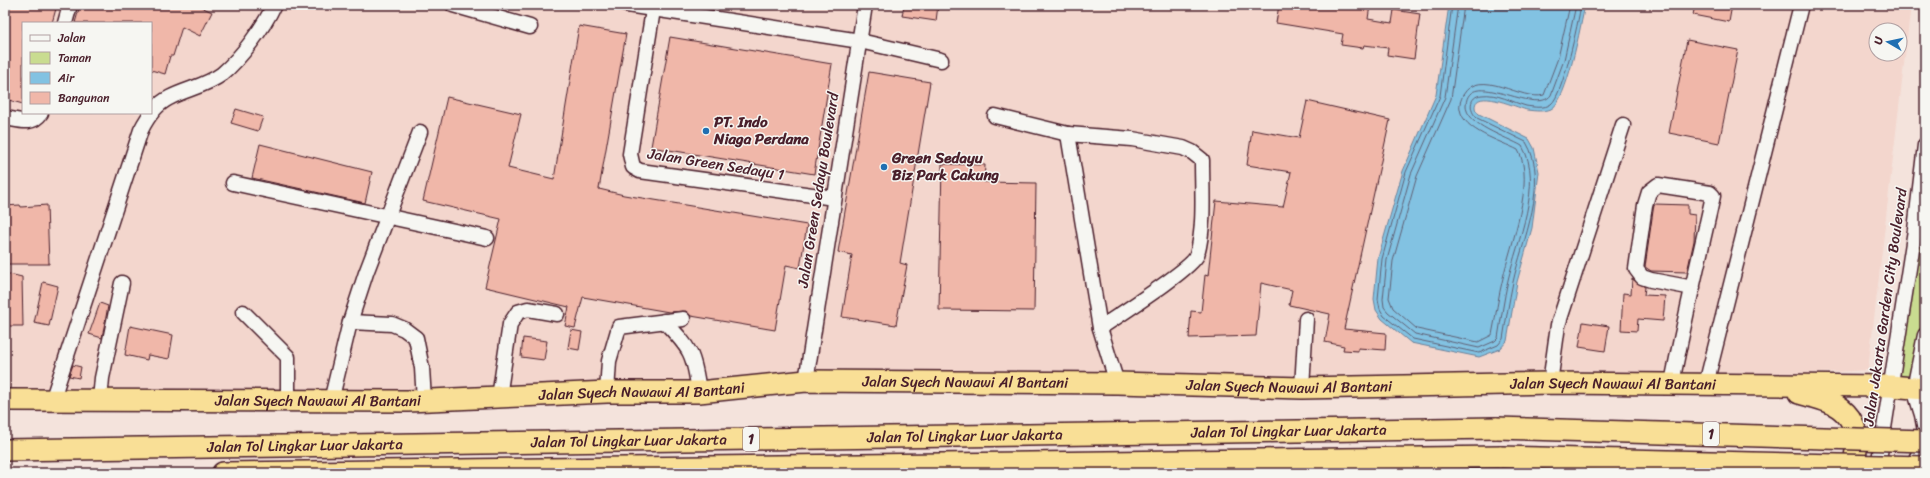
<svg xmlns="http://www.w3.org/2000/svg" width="1930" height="478" font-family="Sriracha,sans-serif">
  <rect width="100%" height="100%" fill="#f4e3dc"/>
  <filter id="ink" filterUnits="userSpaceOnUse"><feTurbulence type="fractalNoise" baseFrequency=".025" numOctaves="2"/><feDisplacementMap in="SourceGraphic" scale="8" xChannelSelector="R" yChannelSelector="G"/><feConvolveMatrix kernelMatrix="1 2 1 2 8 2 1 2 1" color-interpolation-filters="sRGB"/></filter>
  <g filter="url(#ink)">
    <path fill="#f3d6cd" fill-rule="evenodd" d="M5 5H1911L1868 370 1545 390H580L5 411ZM23 23H151V113H23ZM1876 30H1900V54H1876Z"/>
    <path fill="#c9dc90" stroke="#8a7e5e" d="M1925 140V334L1917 374 1890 386Z"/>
    <path fill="#82c2e2" stroke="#6c8199" d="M1449 5H1585C1581 23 1567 102 1551 109 1544 112 1535 111 1527 110 1518 108 1475 88 1475 107 1475 110 1477 112 1479 114L1529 139 1534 148 1539 172 1532 228 1517 282 1507 341 1500 349 1479 357 1411 343 1382 319 1376 310 1374 299 1378 258 1403 171 1436 95Z"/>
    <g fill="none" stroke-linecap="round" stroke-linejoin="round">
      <g stroke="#606074" stroke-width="1">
        <path d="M1452 5 1440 96 1406 172 1382 259 1378 299 1380 309 1384 316 1413 339 1479 353 1498 345 1503 339C1506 320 1509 301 1513 282 1522 241 1550 182 1526 142L1477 118C1469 111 1468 96 1482 95 1497 93 1512 102 1526 106 1533 107 1545 109 1551 104 1563 95 1578 23 1581 5"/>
        <path d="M1458 5 1445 97 1411 174 1387 260 1383 299 1384 307 1388 312 1415 334 1479 348 1495 341 1498 338C1501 319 1504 299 1508 280 1517 242 1544 182 1522 146 1507 137 1465 125 1466 105 1468 66 1536 117 1551 95L1564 60 1576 5"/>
        <path d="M1464 5 1451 99 1417 176 1393 261 1389 298 1393 308 1417 329 1478 342 1492 335C1496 316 1498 297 1503 278 1510 246 1536 181 1518 150 1501 141 1463 131 1460 109 1459 104 1461 100 1463 95 1480 66 1522 102 1544 95L1558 58 1570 5"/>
      </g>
    </g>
    <g fill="#f0b7a9" stroke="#4a1f2b">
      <path d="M5 5H57L52 23H23V104L5 99Z"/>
      <path d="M80 5H197L212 12 200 36 182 27 173 56H170L165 74 151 70V23H75Z"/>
      <path d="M904 5H938L936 21 902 16Z"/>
      <path d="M1279 5H1334L1347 7V5H1370L1368 19 1392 23 1394 10 1420 14 1414 59 1387 55 1388 48 1364 45 1363 48 1341 45 1343 34 1276 23Z"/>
      <path d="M1695 5H1732L1729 22 1693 15Z"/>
      <path d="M579 26 626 34 599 189 624 195 807 225 800 268 786 265 775 330 691 316 686 311 669 312 583 297 575 328 565 326 569 307 485 287 501 219 423 201 447 97 521 114 508 168 554 179Z"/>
      <path d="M670 37 832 64 814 174 651 147Z"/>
      <path d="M1687 40 1738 50 1719 143 1669 133Z"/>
      <path d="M869 72 930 82 900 263 907 265 896 325 842 317 852 255 838 252Z"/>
      <path d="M1307 101 1390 120 1344 329 1386 333 1385 350 1358 348V351L1343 350 1344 346 1325 342 1330 314 1289 305 1292 290 1261 283 1256 336 1189 338 1191 311 1201 312 1205 275 1208 276 1216 201 1283 207 1291 172 1247 165 1252 130 1299 138Z"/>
      <path d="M236 109 263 117 258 131 231 123Z"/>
      <path d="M260 144 372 172 365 203 252 178Z"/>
      <path d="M942 164 985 165 984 182 1036 183 1034 311 939 310Z"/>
      <path d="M1654 204 1688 205V214L1695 215 1694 241 1687 272 1651 271 1645 267Z"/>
      <path d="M20 205 21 207 47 205 49 264H5V206Z"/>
      <path d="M5 273 22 277 23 326H5Z"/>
      <path d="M1632 279 1645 287 1644 295 1665 296 1663 321 1638 319 1637 331 1621 330 1623 293 1631 294Z"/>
      <path d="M43 282 58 286 49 326 34 323Z"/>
      <path d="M100 303 108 306 102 338 89 334Z"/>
      <path d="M1583 322 1609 326 1605 351 1579 347Z"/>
      <path d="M130 326 173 335 169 359 148 355 147 360 125 355Z"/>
      <path d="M571 330 582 332 579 350 568 348Z"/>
      <path d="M523 338 547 341 544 360 521 357Z"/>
      <path d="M73 365 81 367 79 378 69 376Z"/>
    </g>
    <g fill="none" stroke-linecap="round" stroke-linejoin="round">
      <g stroke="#4a1f2b" stroke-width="17">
        <g id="minor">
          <path d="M453 5 530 27"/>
          <path d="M627 5 860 41 941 60"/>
          <path d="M653 10 630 154 633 167 640 171 834 198"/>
          <path d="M65 23 70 5"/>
          <path d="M995 116 1068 134 1100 328 1117 383"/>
          <path d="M5 118C19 120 32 126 41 113"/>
          <path d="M1068 134 1132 139 1183 148 1192 152 1202 160C1202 191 1205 226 1197 255 1193 268 1116 317 1100 328"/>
          <path d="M233 183 487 238"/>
          <path d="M243 312 288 357V401"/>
          <path d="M664 321C691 349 694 354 699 392"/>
          <path d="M350 322 392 324 404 329 416 338 422 368 424 400"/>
          <path d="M1925 335 1914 389 1922 415 1925 431"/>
          <path d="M806 381 865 5"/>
          <path d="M1550 383 1558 325 1623 125"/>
          <path d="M1672 383C1684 321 1699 259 1713 196L1710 193 1658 185 1649 192 1645 205 1636 269 1642 277 1651 280 1693 288"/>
          <path d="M1706 384 1801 5"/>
          <path d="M1302 388 1306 319"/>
          <path d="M607 392 609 361 619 327 683 319"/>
          <path d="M499 397 510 324 518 312 528 309 557 314"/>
          <path d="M100 400 102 378 122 283"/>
          <path d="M52 401 141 130C147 118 155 105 169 98 186 89 206 86 222 74 241 58 264 27 274 5"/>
          <path d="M331 401 350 322 366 273 420 132"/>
          <path d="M1877 473 1915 230 1925 145"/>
          <path d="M1907 473C1917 460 1922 449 1925 434"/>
        </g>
      </g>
      <g stroke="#4a1f2b" stroke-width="24">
        <g id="highway">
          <path d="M1799 393C1809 396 1820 398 1829 402 1861 416 1860 445 1851 473"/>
          <path id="s1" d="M5 400 408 401 607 392H699L806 381 1117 383 1302 388 1550 383 1890 386 1925 389"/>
          <path id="s2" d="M5 450 1497 428"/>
          <path d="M223 473 1501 457"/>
        </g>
      </g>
      <use href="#minor" stroke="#f6f6f2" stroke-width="14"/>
      <use href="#highway" stroke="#f9df96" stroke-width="21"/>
      <g stroke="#4a1f2b" stroke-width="24" stroke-linecap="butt">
        <g id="highway-bridge">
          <path d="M1497 428 1925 441"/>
          <path d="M1501 457 1925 467"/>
        </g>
      </g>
      <use href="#highway-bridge" stroke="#f9df96" stroke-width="21"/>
    </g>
  </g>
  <g fill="#1f6fb2" stroke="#f6f6f2" stroke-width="1.5">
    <circle cx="706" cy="131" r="4"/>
    <circle cx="884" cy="167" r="4"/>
  </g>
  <g text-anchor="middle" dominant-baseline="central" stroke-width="3" stroke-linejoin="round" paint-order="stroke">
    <g fill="#f6f6f2" stroke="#7e6067" stroke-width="1">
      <rect x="1703" y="422" width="16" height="24" rx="3"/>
      <rect x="743" y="427" width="16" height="24" rx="3"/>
    </g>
    <g font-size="14" font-weight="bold" fill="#4a1f2b">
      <text x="1711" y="434">1</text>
      <text x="751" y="439">1</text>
    </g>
    <g font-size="15" font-weight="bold" fill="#4a1f2b" stroke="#f6f6f2" text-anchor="start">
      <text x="714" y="122">PT. Indo<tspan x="714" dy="17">Niaga Perdana</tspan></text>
      <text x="892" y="158">Green Sedayu<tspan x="892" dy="17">Biz Park Cakung</tspan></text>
    </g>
    <g font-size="15" fill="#4a1f2b" stroke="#f6f6f2">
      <text transform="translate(716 164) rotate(9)">Jalan Green Sedayu 1</text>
      <text transform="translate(818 190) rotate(-81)">Jalan Green Sedayu Boulevard</text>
      <text transform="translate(1885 307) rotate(-82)">Jalan Jakarta Garden City Boulevard</text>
      <text stroke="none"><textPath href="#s1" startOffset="961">Jalan Syech Nawawi Al Bantani</textPath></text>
      <text stroke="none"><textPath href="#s1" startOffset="1609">Jalan Syech Nawawi Al Bantani</textPath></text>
      <text stroke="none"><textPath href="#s1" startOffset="1285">Jalan Syech Nawawi Al Bantani</textPath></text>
      <text stroke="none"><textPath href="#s1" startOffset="637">Jalan Syech Nawawi Al Bantani</textPath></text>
      <text stroke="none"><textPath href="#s1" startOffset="313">Jalan Syech Nawawi Al Bantani</textPath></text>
      <text stroke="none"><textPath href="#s2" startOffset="1284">Jalan Tol Lingkar Luar Jakarta</textPath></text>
      <text stroke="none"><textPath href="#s2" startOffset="960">Jalan Tol Lingkar Luar Jakarta</textPath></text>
      <text stroke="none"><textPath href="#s2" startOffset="624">Jalan Tol Lingkar Luar Jakarta</textPath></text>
      <text stroke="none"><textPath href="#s2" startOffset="300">Jalan Tol Lingkar Luar Jakarta</textPath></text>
    </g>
  </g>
  <rect width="1930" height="478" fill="none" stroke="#f6f6f2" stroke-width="20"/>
  <rect x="10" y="10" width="1910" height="458" fill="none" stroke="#4a1f2b" stroke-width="1.5" filter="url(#ink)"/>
  <rect x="22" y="22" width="130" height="92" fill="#f6f6f2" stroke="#b1a0a2"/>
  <rect x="30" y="35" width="20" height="6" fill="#f6f6f2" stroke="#b1a0a2"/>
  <text x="58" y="42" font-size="12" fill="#4a1f2b">Jalan</text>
  <rect x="30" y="52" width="20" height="12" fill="#c9dc90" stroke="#b1a0a2"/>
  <text x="58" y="62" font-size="12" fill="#4a1f2b">Taman</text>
  <rect x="30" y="72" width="20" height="12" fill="#82c2e2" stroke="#b1a0a2"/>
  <text x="58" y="82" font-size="12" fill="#4a1f2b">Air</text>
  <rect x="30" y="92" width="20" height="12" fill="#f0b7a9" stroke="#b1a0a2"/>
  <text x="58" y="102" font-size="12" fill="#4a1f2b">Bangunan</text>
  <g transform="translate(1888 42) rotate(279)"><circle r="19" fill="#f6f6f2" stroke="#b1a0a2"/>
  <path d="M0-3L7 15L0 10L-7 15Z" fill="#1f6fb2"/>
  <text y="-6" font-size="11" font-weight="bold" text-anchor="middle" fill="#4a1f2b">U</text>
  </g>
</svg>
